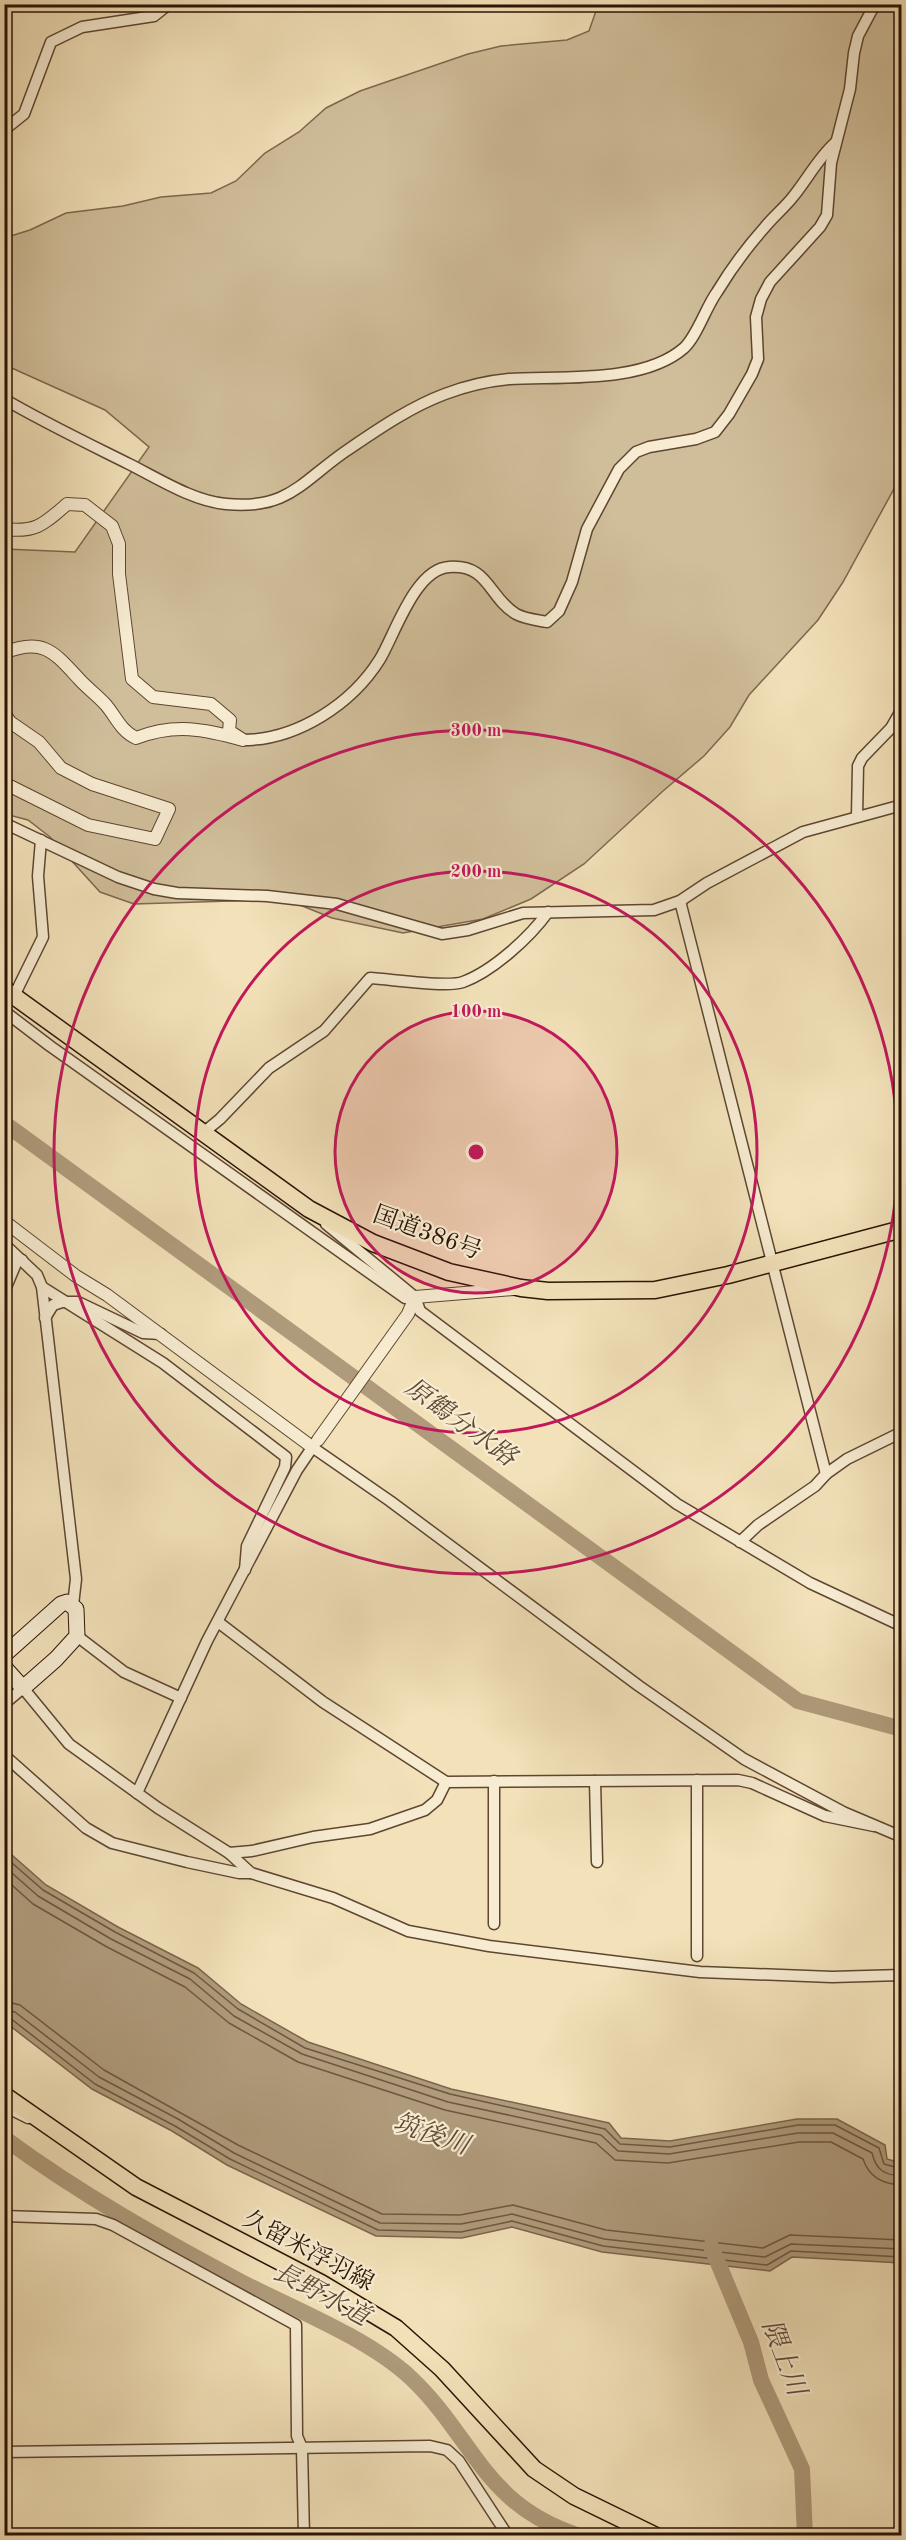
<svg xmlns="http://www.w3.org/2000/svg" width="906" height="2540" font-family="'Old Standard TT','Noto Serif JP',serif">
  <rect width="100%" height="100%" fill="#f2e1b9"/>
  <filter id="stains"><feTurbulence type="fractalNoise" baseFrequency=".00333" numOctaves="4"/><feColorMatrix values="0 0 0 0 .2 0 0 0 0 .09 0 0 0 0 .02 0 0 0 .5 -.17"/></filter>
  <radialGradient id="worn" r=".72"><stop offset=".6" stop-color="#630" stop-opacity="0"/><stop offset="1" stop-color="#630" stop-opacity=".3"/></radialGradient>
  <path fill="#d0be9a" stroke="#7e684f" stroke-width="1.5" d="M598 5H901V476L843 582 818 620 749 695 730 727 704 756 663 791 584 864 531 899 483 919 403 933 332 918 300 905 268 900 134 904 100 892 50 837 28 820 5 814V549L75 552 149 447 105 410 5 365 4 238 30 230 66 213 123 206 161 197 211 193 236 181 265 153 299 132 326 108 360 91 468 54 501 46 567 40 589 31Z"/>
  <path fill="#af9b7b" stroke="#7b644b" stroke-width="1.5" d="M4 1848 46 1885 118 1927 198 1968 241 2004 308 2042 451 2089 609 2123 621 2138 670 2141 797 2119H837L885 2145 887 2159 901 2163V2263L792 2257 770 2271 602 2252 512 2227 462 2238 376 2236 227 2165 172 2131 92 2089 5 2022Z"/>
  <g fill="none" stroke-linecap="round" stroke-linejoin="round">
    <g stroke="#6e5640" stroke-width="1.5">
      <path d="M4 1856 43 1890 115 1932 194 1973 238 2009 305 2048 450 2094 605 2129 620 2144 670 2147 798 2125H835L879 2148 884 2164 902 2169"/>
      <path d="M4 1866 38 1896 111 1939 190 1979 234 2016 302 2054 448 2102 601 2135 618 2151 669 2154 798 2133H833L872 2153C876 2170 884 2175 902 2176"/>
      <path d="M4 1878 33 1904 107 1947 185 1987 229 2023 298 2062 445 2110 596 2143 615 2160 668 2163 799 2142H831L863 2159C869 2177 882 2184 902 2185"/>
      <path d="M4 2001 20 2005 104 2070 238 2145 382 2214 460 2215 513 2205 606 2230 763 2248 790 2235 902 2240"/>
      <path d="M4 2010 15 2012 99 2077 178 2119 234 2153 380 2223 461 2224 512 2214 604 2239 765 2257 791 2244 902 2249"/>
      <path d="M4 2017 10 2018 95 2084 175 2126 230 2159 378 2230 461 2232 512 2221 603 2246 767 2265 791 2251 902 2257"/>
    </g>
    <g stroke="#af9b7b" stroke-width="16">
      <path d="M4 1123 798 1701 902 1729"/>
      <path d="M4 2138C80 2194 162 2240 245 2284 297 2310 369 2339 411 2378 475 2439 483 2505 580 2536"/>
      <path d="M711 2246 751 2342 761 2380 802 2469 805 2536"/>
    </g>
    <g stroke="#5e4631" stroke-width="13">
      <g id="minor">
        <path d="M4 130 24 114 51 42 82 27 154 16 169 4"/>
        <path d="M4 399C45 423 87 443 129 464 159 479 193 501 226 504 288 510 301 482 346 451 377 430 410 407 445 394 466 386 488 381 509 379 560 376 643 384 684 348 697 336 706 307 717 292 731 269 747 247 765 227 773 217 784 208 792 198 807 180 818 158 835 143"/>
        <path d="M243 740C297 740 352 704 380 659 395 634 415 569 449 567 489 564 488 597 516 614 525 619 537 620 547 622L559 611 572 582 587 529 619 469 636 452 649 447 696 439 715 432 729 414 752 374 758 359 756 317 761 299 770 282 820 227 827 215 831 163 850 89 854 53 858 36 875 4"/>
        <path d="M857 816 858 766 862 758 891 728 902 709"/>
        <path d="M4 823 118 877 154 889 177 893 267 896 337 904 442 934 468 930 523 913 654 910 680 901 707 883 803 832 902 805"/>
        <path d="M680 901 826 1474"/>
        <path d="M14 996 43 937 38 876 41 840"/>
        <path d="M4 1011 50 1046 405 1298 415 1297"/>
        <path d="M203 1133 220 1119 269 1068 324 1031 370 978C390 979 447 988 463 982 493 971 530 937 548 912"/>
        <path d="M326 1224 415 1297 420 1311 677 1504 810 1583 902 1626"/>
        <path d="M4 1244 37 1275 42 1287 76 1579 73 1605"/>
        <path d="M42 1287 163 1363 286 1457 285 1467 247 1546 245 1570"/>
        <path d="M4 1292 17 1261 22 1260"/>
        <path d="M45 1318 53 1305 62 1302H78L143 1333 161 1334"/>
        <path d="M312 1447 390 1501 639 1686 744 1759 843 1812 902 1837"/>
        <path d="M740 1542 758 1525 815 1486 826 1474 847 1459 902 1432"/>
        <path d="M218 1622 323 1702 446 1782 738 1780 752 1783 825 1816 874 1826"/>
        <path d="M77 1636 124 1672 181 1698"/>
        <path d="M4 1704 23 1688 69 1744 158 1808 229 1853 251 1873 333 1898 408 1931 489 1946 700 1972 832 1977 902 1975"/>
        <path d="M4 1755 86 1828 112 1843 187 1862 239 1873H251"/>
        <path d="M697 1780V1956"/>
        <path d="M494 1781V1924"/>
        <path d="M595 1781 597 1862"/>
        <path d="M137 1793 207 1641 297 1470 316 1442"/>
        <path d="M229 1853 252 1851 313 1837 370 1829 425 1810 437 1800 446 1782"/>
        <path d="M4 2106 28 2118"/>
        <path d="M4 2216 96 2219 113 2225 296 2325 297 2436 302 2448 304 2536"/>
        <path d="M4 2452 430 2446 447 2450 459 2461 508 2536"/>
      </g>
    </g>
    <g stroke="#5e4631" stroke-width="14">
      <g id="tertiary">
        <path d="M4 529C36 533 44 524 67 504L85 505 112 526 119 544V574L132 679 153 697 211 704 230 720 229 731 243 740C204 729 175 723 136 738 121 731 116 717 106 705 97 695 87 688 79 679 54 652 43 637 4 653"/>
        <path d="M4 713 10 722 39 742 61 768 92 784 169 809 155 839 88 825 4 783"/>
        <path d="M4 1221 76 1276 107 1295 312 1447"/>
        <path d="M318 1440 408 1314 415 1297 514 1289"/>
      </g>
    </g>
    <g stroke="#2c1204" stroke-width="17">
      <path id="secondary" d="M4 1655 61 1604 67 1602 76 1609 77 1636 56 1659 23 1688 4 1667"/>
    </g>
    <g stroke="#2c1204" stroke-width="19">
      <path id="primary" d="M4 2095 136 2187 321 2283 396 2328 442 2369 534 2469 574 2496 656 2536"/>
    </g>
    <g stroke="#2c1204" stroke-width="19">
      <path id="trunk" d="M4 989 309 1209 373 1243 449 1272 521 1288 548 1291 655 1290 728 1275 902 1229"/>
    </g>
    <use href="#minor" stroke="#f7ecd2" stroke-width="10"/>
    <use href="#tertiary" stroke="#f7ecd2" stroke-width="12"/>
    <use href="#secondary" stroke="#f7ecd2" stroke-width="15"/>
    <use href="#primary" stroke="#f2e1b9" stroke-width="16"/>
    <use href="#trunk" stroke="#f2e1b9" stroke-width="16"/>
  </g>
  <circle cx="476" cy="1152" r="141" fill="#c2185b" fill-opacity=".12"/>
  <g fill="none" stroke="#c2185b" stroke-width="3">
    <circle cx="476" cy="1152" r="141"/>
    <circle cx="476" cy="1152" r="281"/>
    <circle cx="476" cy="1152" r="422"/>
  </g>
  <g text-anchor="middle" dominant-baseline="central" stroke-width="4.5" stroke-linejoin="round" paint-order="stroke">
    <g font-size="24" fill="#2c1204" stroke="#f7ecd2">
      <text transform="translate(427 1234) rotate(20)">国道386号</text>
      <text transform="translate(308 2252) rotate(28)">久留米浮羽線</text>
    </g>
    <g font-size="26" font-style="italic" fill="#604934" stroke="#f7ecd2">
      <text transform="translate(460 1423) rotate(36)">原鶴分水路</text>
      <text transform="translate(431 2135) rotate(19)">筑後川</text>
      <text transform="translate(321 2295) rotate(28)">長野水道</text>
      <text transform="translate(783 2358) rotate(69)">隈上川</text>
    </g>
  </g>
  <circle cx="476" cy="1152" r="9" fill="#c2185b" stroke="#f7ecd2" stroke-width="3"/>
  <g font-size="18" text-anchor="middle" font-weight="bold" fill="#c2185b" stroke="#f7ecd2" stroke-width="4.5" stroke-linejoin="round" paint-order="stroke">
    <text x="476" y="736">300 m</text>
    <text x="476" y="877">200 m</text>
    <text x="476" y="1017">100 m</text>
  </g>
  <rect width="906" height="2540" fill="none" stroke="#f2e1b9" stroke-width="24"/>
  <rect x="6" y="6" width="894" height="2528" fill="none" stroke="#2c1204" stroke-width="3"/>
  <rect x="12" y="12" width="882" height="2516" fill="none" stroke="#2c1204" stroke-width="1.5"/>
  <rect width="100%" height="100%" filter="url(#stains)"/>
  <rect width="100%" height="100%" fill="url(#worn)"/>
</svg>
